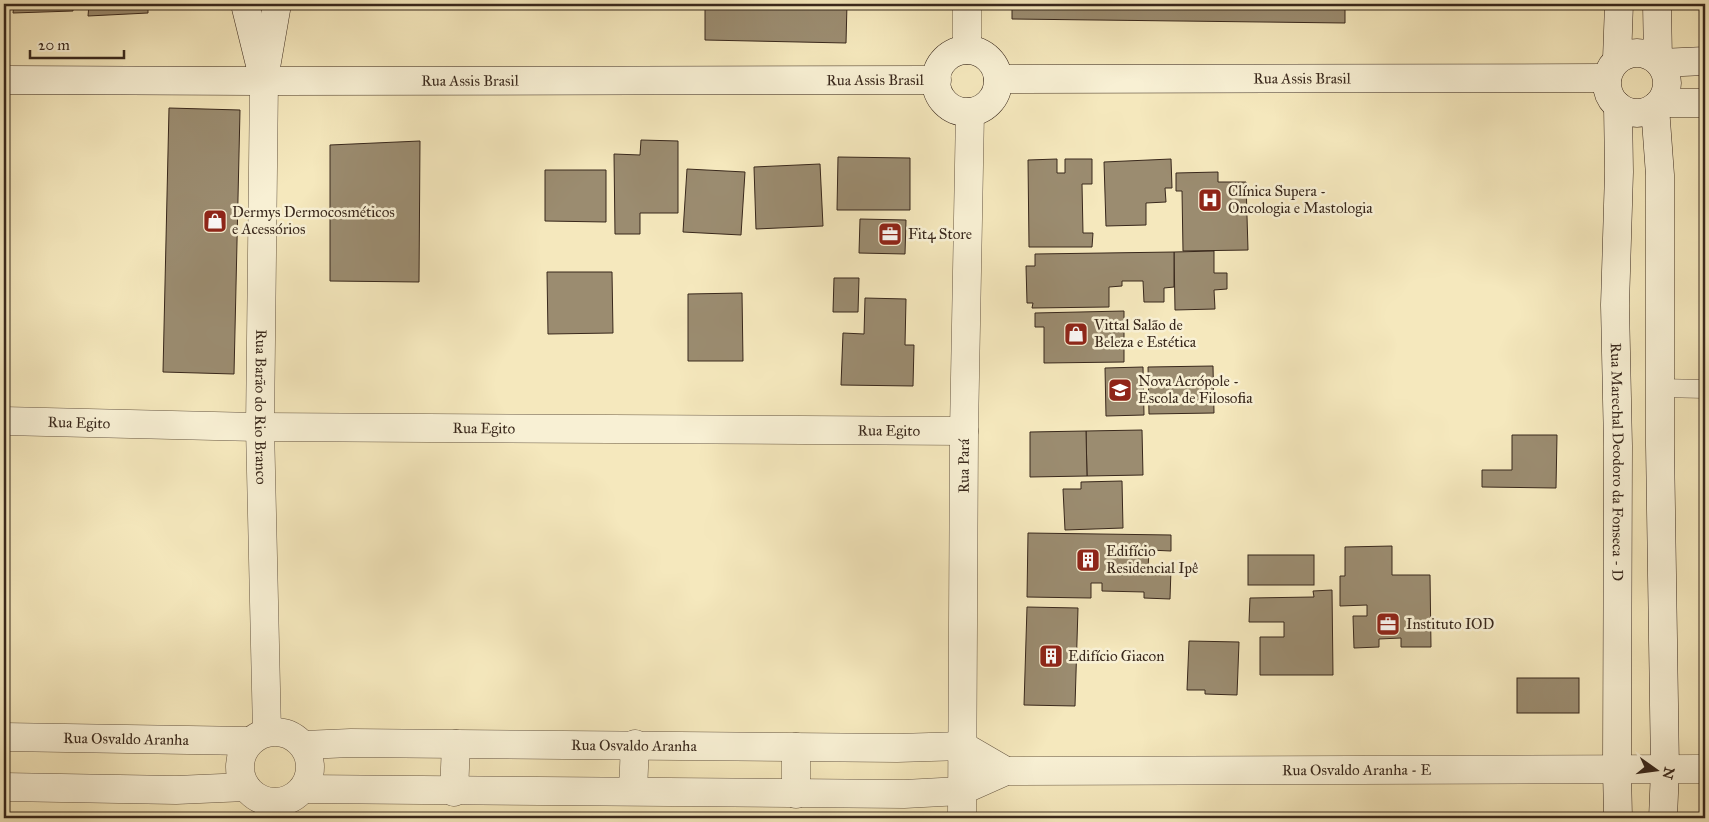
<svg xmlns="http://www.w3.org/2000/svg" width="1709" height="822" font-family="'IM FELL Great Primer',serif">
  <rect width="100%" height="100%" fill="#f5e8bd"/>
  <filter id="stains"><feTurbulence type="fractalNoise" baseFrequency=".004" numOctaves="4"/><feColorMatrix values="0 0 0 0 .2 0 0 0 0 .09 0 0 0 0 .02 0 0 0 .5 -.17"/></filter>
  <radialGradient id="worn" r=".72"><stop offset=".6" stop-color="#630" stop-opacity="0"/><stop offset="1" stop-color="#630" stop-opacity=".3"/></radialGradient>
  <g fill="#9b8c70" stroke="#39281c">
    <path d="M14 4H73V11L13 13Z"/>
    <path d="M89 4H148V13L88 16Z"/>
    <path d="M151 4H202V8L151 7Z"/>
    <path d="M405 4H448L449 6 405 7Z"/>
    <path d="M476 4H526V5L476 7Z"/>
    <path d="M557 4H611V8L557 9Z"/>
    <path d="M629 4H682V8L629 9Z"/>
    <path d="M705 4H847L846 43 705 40Z"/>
    <path d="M1012 4H1345V23L1012 19Z"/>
    <path d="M169 108 240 110 234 374 163 372Z"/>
    <path d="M641 140 678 141V213H640V234H615L614 154 640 155Z"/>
    <path d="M420 141 419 282 330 281V145Z"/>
    <path d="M838 157 910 158V210H837Z"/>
    <path d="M1057 159V173H1065V159H1092V184H1082L1083 233H1093L1092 247H1029L1028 160Z"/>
    <path d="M1171 159 1172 188H1165L1166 202 1146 203V225L1106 226 1104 162Z"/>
    <path d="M4 163 6 265H4Z"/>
    <path d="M820 164 823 226 756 229 754 167Z"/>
    <path d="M687 169 745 172 741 235 683 232Z"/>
    <path d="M545 170H606V222L545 221Z"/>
    <path d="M1218 172V182H1246L1248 250 1183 251 1182 191H1176V173Z"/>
    <path d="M860 219 906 220 905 254 859 253Z"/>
    <path d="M1214 251V273H1227V289L1214 290 1215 309 1175 310 1174 252Z"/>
    <path d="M1174 252V287L1164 288V302H1144L1143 281H1122V286L1109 287V307L1032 308 1033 303H1027L1026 266H1035V254Z"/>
    <path d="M547 272H612L613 333 548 334Z"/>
    <path d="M834 278H859L858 312H833Z"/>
    <path d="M742 293 743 361H688V294Z"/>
    <path d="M865 298 906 299 905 345H914L913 386 841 385 843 333 864 334Z"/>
    <path d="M1124 311V362L1044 363V327H1035V313Z"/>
    <path d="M1213 366 1214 413 1149 414 1148 367Z"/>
    <path d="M1143 367 1144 415 1106 416 1105 368Z"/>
    <path d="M1142 430 1143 475 1087 476 1086 431Z"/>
    <path d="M1086 431 1087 476 1030 477V432Z"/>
    <path d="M1512 435H1557L1556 488 1482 487V470H1512Z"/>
    <path d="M1122 481 1123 528 1065 530 1063 489H1081V482Z"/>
    <path d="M1028 533 1171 535V551L1149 550 1148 569H1171L1170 599 1144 598V592L1102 591V583H1091V598L1027 597Z"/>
    <path d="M1392 546V575H1430L1431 647H1401V638L1379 639V647L1354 648 1353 616H1367V605L1340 606V576H1345V547Z"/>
    <rect x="1248" y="555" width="66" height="30"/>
    <path d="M1702 571H1705V649L1700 648Z"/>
    <path d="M1332 590 1333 675H1260V637H1284V622H1249L1250 598 1314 597 1313 591Z"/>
    <path d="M1027 607 1078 608 1075 706 1024 705Z"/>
    <path d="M1189 641 1239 642 1237 695 1205 694V690H1187Z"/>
    <rect x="1517" y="678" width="62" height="35"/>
  </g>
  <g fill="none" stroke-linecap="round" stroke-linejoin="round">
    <g stroke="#685844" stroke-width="19">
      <path id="lane" d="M1659 388 1705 389"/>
    </g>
    <g stroke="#685844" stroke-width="29">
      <g id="street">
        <path d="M967 4V50"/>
        <path id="s1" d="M264 81 260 427 267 732"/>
        <path id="s2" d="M4 421 260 427 964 431"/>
        <circle cx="275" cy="767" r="35"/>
        <path id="s3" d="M4 737 250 741"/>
        <path id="s4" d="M304 745 351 743 897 748 963 746 1006 771"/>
        <path d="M796 747V794"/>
        <path d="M4 787 176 790 246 787"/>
        <path id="s5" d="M303 789 904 794 961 791 1006 771 1705 769"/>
        <path d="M633 791 635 744"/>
        <path d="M454 792 456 744"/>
        <path id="s6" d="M962 818 964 431 970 112"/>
      </g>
    </g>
    <g stroke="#39281c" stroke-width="29">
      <g id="secondary">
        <path d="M245 4 264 81"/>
        <path d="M1657 4 1658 60"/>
        <circle cx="967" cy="81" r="31"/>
        <circle cx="1637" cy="83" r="30"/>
        <path d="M1617 59 1619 4"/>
        <path d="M1660 63 1705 61"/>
        <path d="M265 73 277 4"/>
        <path id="s7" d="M998 79 1607 78"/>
        <path id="s8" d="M4 80 264 81 937 80"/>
        <path d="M1660 103H1705"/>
        <path id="s9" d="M1618 106 1619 172 1615 305 1618 446 1617 769 1618 818"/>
        <path d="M1655 107 1660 175V445L1665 769 1663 818"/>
      </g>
    </g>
    <use href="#lane" stroke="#f8f0d4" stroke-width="18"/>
    <use href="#street" stroke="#f8f0d4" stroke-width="28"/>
    <use href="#secondary" stroke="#f8f0d4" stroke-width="28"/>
  </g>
  <defs>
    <g id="hospital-square" transform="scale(1.25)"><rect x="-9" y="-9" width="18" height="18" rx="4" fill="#8f2418" stroke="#f8f0d4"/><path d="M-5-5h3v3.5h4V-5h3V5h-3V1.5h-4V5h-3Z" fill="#fff"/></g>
    <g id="shop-square" transform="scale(1.25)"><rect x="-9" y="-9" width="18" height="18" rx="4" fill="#8f2418" stroke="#f8f0d4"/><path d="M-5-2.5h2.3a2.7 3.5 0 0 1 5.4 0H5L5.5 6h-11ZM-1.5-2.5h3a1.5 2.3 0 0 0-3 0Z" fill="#fff"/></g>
    <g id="office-square" transform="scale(1.25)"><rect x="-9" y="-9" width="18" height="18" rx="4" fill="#8f2418" stroke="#f8f0d4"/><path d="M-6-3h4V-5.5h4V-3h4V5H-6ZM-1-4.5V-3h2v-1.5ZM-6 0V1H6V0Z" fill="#fff"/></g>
    <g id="school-square" transform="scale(1.25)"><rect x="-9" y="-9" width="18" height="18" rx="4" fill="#8f2418" stroke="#f8f0d4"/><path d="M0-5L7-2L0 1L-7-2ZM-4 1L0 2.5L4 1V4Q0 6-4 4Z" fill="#fff"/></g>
    <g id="building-square" transform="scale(1.25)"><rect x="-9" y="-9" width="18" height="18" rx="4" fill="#8f2418" stroke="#f8f0d4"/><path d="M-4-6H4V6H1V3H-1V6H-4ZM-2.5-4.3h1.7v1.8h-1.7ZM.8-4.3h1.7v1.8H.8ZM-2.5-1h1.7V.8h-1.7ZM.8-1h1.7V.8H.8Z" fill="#fff"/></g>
  </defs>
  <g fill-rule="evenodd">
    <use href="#hospital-square" x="1210" y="200"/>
    <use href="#shop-square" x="215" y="221"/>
    <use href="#office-square" x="890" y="234"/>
    <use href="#shop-square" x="1076" y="334"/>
    <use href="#school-square" x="1120" y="390"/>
    <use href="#building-square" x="1088" y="560"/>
    <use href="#office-square" x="1388" y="624"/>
    <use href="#building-square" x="1051" y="656"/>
  </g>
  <g text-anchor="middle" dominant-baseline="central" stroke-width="5" stroke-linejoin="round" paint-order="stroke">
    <g font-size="15" fill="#39281c" stroke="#f8f0d4">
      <text stroke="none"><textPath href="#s7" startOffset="304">Rua Assis Brasil</textPath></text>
      <text stroke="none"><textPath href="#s8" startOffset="871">Rua Assis Brasil</textPath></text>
      <text stroke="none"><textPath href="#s8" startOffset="466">Rua Assis Brasil</textPath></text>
      <text stroke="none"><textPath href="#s1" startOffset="326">Rua Barão do Rio Branco</textPath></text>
      <text stroke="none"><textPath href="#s2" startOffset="75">Rua Egito</textPath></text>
      <text stroke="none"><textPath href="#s2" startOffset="480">Rua Egito</textPath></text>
      <text stroke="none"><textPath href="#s2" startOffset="885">Rua Egito</textPath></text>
      <text stroke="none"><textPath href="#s9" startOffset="356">Rua Marechal Deodoro da Fonseca - D</textPath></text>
      <text stroke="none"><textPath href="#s6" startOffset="352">Rua Pará</textPath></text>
      <text stroke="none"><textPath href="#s3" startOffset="122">Rua Osvaldo Aranha</textPath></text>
      <text stroke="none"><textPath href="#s4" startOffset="330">Rua Osvaldo Aranha</textPath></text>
      <text stroke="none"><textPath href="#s5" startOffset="1058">Rua Osvaldo Aranha - E</textPath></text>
    </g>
    <g font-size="15" fill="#39281c" stroke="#f8f0d4" text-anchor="start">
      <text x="1228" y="191">Clínica Supera -<tspan x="1228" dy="17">Oncologia e Mastologia</tspan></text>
      <text x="232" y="212">Dermys Dermocosméticos<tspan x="232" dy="17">e Acessórios</tspan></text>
      <text x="908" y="234">Fit4 Store</text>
      <text x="1094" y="325">Vittal Salão de<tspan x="1094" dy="17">Beleza e Estética</tspan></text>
      <text x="1138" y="381">Nova Acrópole -<tspan x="1138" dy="17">Escola de Filosofia</tspan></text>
      <text x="1106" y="551">Edifício<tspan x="1106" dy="17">Residencial Ipê</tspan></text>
      <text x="1406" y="624">Instituto IOD</text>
      <text x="1068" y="656">Edifício Giacon</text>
    </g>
  </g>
  <rect width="1709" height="822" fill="none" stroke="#f5e8bd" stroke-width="20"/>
  <rect x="5" y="5" width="1699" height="812" fill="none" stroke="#39281c" stroke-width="2.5"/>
  <rect x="10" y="10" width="1689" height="802" fill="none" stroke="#39281c"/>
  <g transform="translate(1656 770) rotate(104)" stroke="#f8f0d4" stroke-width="4" paint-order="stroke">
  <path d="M0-4L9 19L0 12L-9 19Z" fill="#39281c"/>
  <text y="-8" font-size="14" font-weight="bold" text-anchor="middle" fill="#39281c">N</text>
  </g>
  <path d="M30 50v8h94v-8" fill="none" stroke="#39281c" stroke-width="2.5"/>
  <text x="38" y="50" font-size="15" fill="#39281c" stroke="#f8f0d4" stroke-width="4" paint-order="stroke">20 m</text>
  <rect width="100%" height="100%" filter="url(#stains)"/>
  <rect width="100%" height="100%" fill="url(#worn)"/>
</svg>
